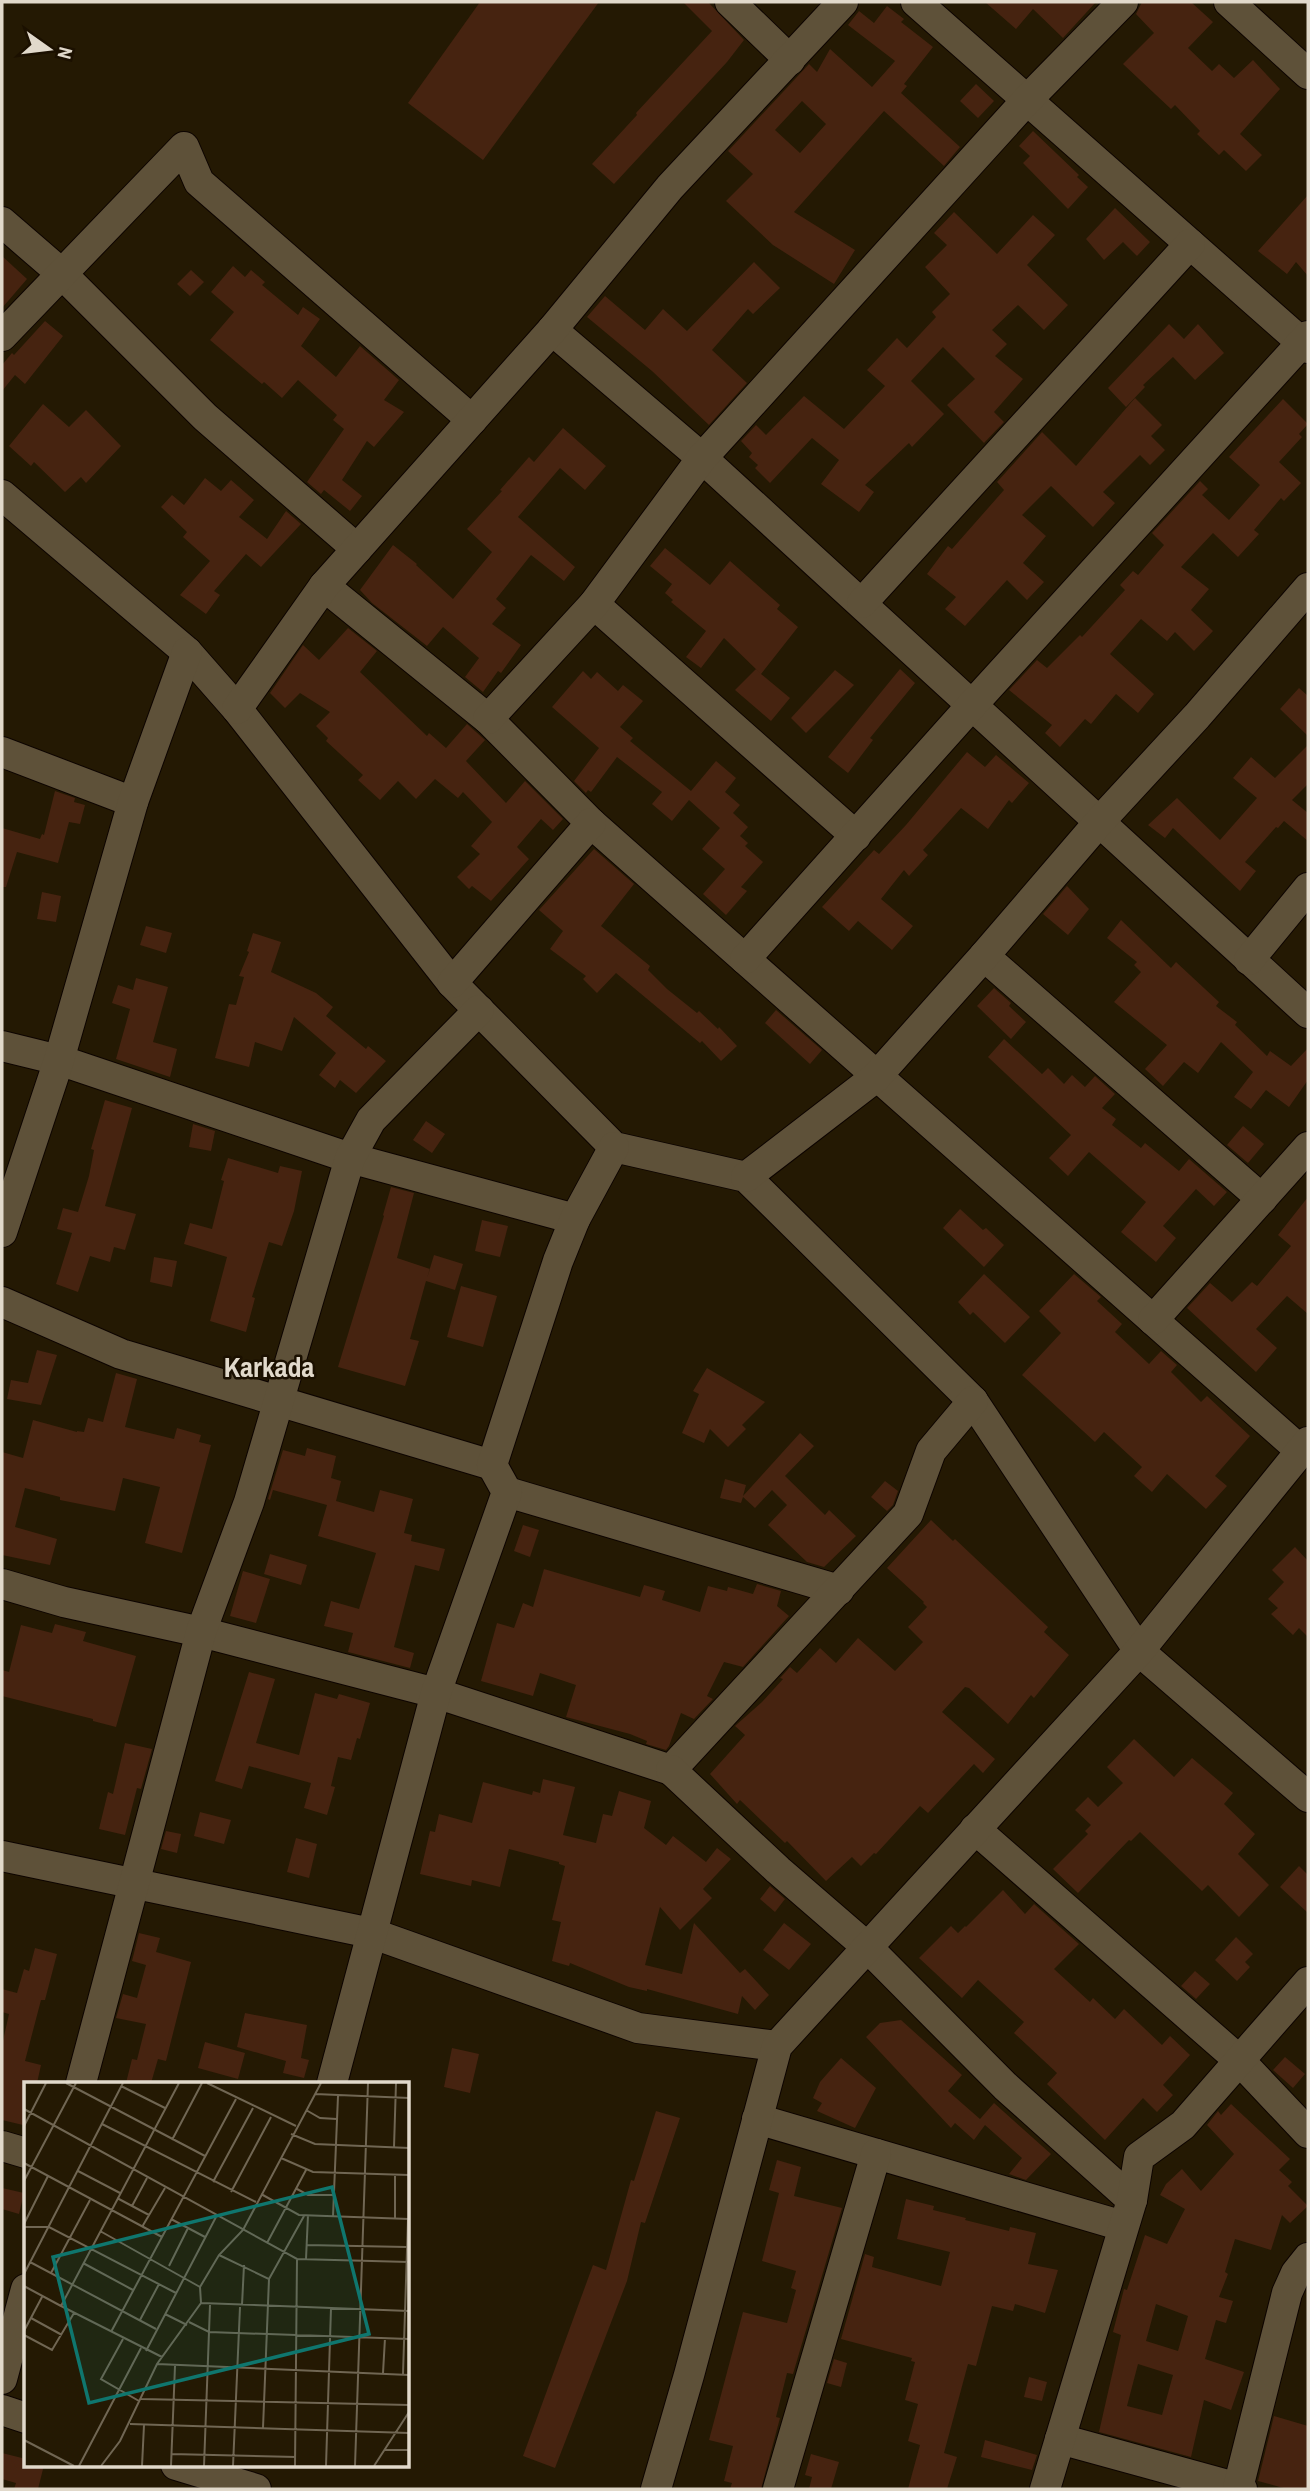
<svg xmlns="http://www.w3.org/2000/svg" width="1310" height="2491" font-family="'Archivo Narrow',sans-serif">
  <rect width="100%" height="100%" fill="#241903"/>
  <g fill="#462310" fill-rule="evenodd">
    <path d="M480 2H599L483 160 408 103Z"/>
    <path d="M683 2H708L744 40 727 62 614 184 592 164 637 115 636 113 712 31Z"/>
    <path d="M985 2H1096L1063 38 1033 9 1016 29Z"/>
    <path d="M1142 2H1191L1213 22 1188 48 1212 71 1219 64 1234 78 1253 60 1280 89 1240 134 1262 155 1246 171 1224 150 1219 155 1197 134 1200 131 1175 105 1171 109 1123 64 1154 33 1136 14Z"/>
    <path d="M887 6 904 19 901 22 933 47 904 84 907 86 901 93 960 147 944 166 884 111 794 212 855 250 834 284 773 245 726 201 753 174 728 151 809 64 817 72 830 49 872 87 895 61 848 25 859 11 874 23ZM802 101 826 124 800 153 775 130Z"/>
    <path d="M976 84 994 101 978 118 960 101Z"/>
    <path d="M1033 131 1079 175 1077 177 1088 187 1068 209 1023 163 1030 156 1019 146Z"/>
    <path d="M1308 195V276L1296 262 1287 274 1258 251Z"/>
    <path d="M1115 208 1150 242 1137 256 1123 242 1104 260 1086 239Z"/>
    <path d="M954 212 997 254 1033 215 1055 235 1027 265 1068 305 1044 330 1018 305 992 330 1007 344 995 356 1023 379 994 412 1004 422 984 443 947 405 975 379 943 347 911 381 944 414 912 447 909 443 865 485 874 492 859 512 821 484 839 460 812 438 770 483 755 468 758 465 749 457 752 453 741 441 756 425 766 435 804 396 844 429 885 386 867 370 897 338 907 348 936 317 932 312 950 294 925 267 947 245 934 233Z"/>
    <path d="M2 256 27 279 2 308Z"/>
    <path d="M754 262 780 288 753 314 748 309 712 350 747 383 709 425 652 371 587 317 605 296 645 330 663 309 687 331Z"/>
    <path d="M233 266 245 277 251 270 265 282 262 285 298 315 303 307 320 319 301 346 336 377 360 346 399 380 384 400 404 412 374 447 367 441 342 480 362 496 350 511 324 490 321 494 307 482 344 429 333 420 337 415 298 380 282 398 264 382 262 384 210 340 234 312 211 292Z"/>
    <path d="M191 270 204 282 190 296 177 284Z"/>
    <path d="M45 321 63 336 25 384 15 375 2 391V365L12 353 14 355Z"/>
    <path d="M1169 324 1184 339 1198 324 1224 353 1195 380 1173 357 1143 385 1145 387 1126 407 1108 388Z"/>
    <path d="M1135 398 1162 425 1151 436 1165 450 1150 465 1140 455 1103 492 1115 503 1093 527 1051 486 1022 515 1046 536 1023 563 1044 582 1027 600 1007 580 965 626 945 609 956 597 927 574 948 546 952 549 1004 490 997 482 1042 432 1076 466Z"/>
    <path d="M1283 399 1308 424 1299 434 1302 437 1279 462 1301 483 1284 501 1281 498 1254 530 1259 534 1238 557 1213 533 1181 567 1209 589 1191 610 1213 631 1194 651 1175 632 1167 641 1141 619 1110 654 1154 694 1138 713 1116 694 1091 724 1085 719 1060 747 1045 733 1052 725 1009 690 1037 660 1047 668 1080 635 1082 637 1125 590 1120 585 1133 571 1138 575 1164 545 1152 533 1200 481 1208 489 1202 495 1229 520 1260 485 1229 457Z"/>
    <path d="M43 404 69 427 86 410 121 446 86 483 81 477 65 492 34 462 31 466 9 446Z"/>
    <path d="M563 428 606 466 585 490 560 468 518 517 575 567 564 581 531 555 496 599 506 608 492 624 521 645 501 673 498 671 483 692 465 677 479 658 443 627 427 646 372 603 360 590 393 545 417 564 416 565 453 599 492 552 467 529 502 491 500 490 529 457 534 462Z"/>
    <path d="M205 478 221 491 231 480 254 500 239 517 267 539 286 511 301 524 261 567 246 554 214 591 220 595 206 614 180 595 210 561 183 537 187 532 161 507 172 495 184 505Z"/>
    <path d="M665 548 710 585 730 561 780 605 777 609 798 627 761 674 790 698 771 721 735 690 756 669 760 673 724 638 701 668 686 657 706 631 671 602 673 600 665 593 672 584 650 566Z"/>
    <path d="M348 628 377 651 360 672 427 736 429 733 446 748 467 724 485 740 466 761 506 803 525 781 563 819 553 830 541 819 517 847 529 859 491 901 472 886 469 889 457 877 480 854 471 846 492 822 463 792 458 798 435 779 416 799 398 781 380 800 358 780 363 775 326 741 328 738 316 726 330 712 300 693 285 708 270 693 303 645 319 660Z"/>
    <path d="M900 669 915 683 870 738 873 740 848 773 828 757Z"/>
    <path d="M835 670 854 685 806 733 791 718Z"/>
    <path d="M583 671 591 679 597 672 618 691 623 685 643 701 620 727 633 738 630 741 691 791 716 761 736 778 725 792 740 805 733 813 748 827 740 836 748 843 745 846 763 862 741 887 747 891 726 915 703 894 725 869 702 849 720 828 689 800 672 821 652 804 662 792 617 757 591 792 588 790 586 793 574 781 599 748 552 707Z"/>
    <path d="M1299 688 1308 696V736L1280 709Z"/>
    <path d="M1308 745V784L1292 800 1308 813V841L1284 821 1278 828 1276 827 1245 862 1256 871 1240 891 1173 828 1165 838 1148 825 1177 798 1220 840 1257 798 1233 778 1251 757 1275 778Z"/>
    <path d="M967 752 985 767 996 755 1029 783 1012 803 1009 800 988 829 961 808 923 850 928 855 909 876 904 870 881 899 913 926 892 950 858 921 849 931 822 907 874 850 879 854 906 825Z"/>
    <path d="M55 791 75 798 74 802 85 805 80 824 69 822 58 863 17 852 6 887H2V828L40 839 42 834 44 835Z"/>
    <path d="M594 849 634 884 601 926 650 966 648 970 667 989 697 1013 699 1011 718 1029 719 1027 737 1046 721 1061 702 1041 700 1043 616 973 597 993 583 979 586 976 550 949 563 931 539 910Z"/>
    <path d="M1067 886 1089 909 1068 935 1043 914Z"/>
    <path d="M42 892 61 896 56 922 37 919Z"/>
    <path d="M1121 920 1171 968 1176 962 1219 1002 1216 1006 1237 1022 1235 1025 1267 1056 1270 1051 1291 1066 1308 1048V1080L1289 1107 1266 1090 1251 1109 1234 1097 1253 1072 1221 1042 1198 1073 1184 1062 1163 1086 1145 1069 1167 1045 1114 1002 1141 972 1134 965 1137 962 1107 938Z"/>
    <path d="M146 926 172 933 166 953 140 945Z"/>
    <path d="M253 933 281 942 271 972 316 993 333 1007 326 1016 366 1049 368 1046 386 1061 356 1093 340 1080 335 1088 319 1075 336 1053 294 1017 282 1051 255 1042 249 1067 215 1058 229 1004 236 1005 244 977 239 976 249 952 247 951Z"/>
    <path d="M136 978 168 987 153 1042 177 1049 170 1077 116 1059 130 1009 112 1003 118 985 133 990Z"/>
    <path d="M994 988 1011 1003 1009 1006 1026 1022 1011 1039 977 1006Z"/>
    <path d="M776 1010 822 1050 810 1064 765 1023Z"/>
    <path d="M1004 1039 1042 1074 1048 1068 1064 1084 1072 1075 1085 1087 1095 1076 1115 1094 1102 1108 1116 1119 1112 1125 1141 1148 1145 1143 1179 1171 1189 1159 1227 1192 1214 1206 1196 1189 1163 1226 1176 1238 1156 1262 1121 1232 1146 1202 1089 1152 1068 1176 1049 1158 1071 1135 988 1057Z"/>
    <path d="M105 1100 132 1108 105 1206 136 1214 125 1250 114 1247 110 1262 90 1256 78 1292 56 1284 72 1233 57 1229 63 1208 78 1212 89 1176 94 1150 91 1149Z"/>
    <path d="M426 1121 445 1134 432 1153 413 1140Z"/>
    <path d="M193 1124 215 1131 211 1151 189 1147Z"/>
    <path d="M1243 1126 1264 1144 1248 1163 1227 1145Z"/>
    <path d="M228 1158 278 1173 280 1166 302 1171 294 1211 282 1246 269 1242 252 1297 255 1298 246 1332 210 1321 227 1257 184 1244 190 1223 212 1229 224 1181 221 1180Z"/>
    <path d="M391 1187 414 1193 397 1258 430 1269 427 1278 434 1255 463 1264 455 1290 426 1281 410 1339 419 1341 405 1386 338 1367 384 1216 383 1215Z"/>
    <path d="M1308 1197V1314L1287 1296 1256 1329 1277 1348 1256 1372 1187 1308 1210 1283 1232 1302 1252 1282 1257 1286 1291 1246 1278 1235Z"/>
    <path d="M960 1209 983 1230 986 1228 1004 1245 984 1267 943 1228Z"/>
    <path d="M482 1220 508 1226 500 1257 475 1251Z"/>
    <path d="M154 1257 177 1261 172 1287 150 1282Z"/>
    <path d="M984 1274 1030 1317 1005 1343 973 1312 970 1315 958 1302Z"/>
    <path d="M1074 1274 1101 1297 1097 1301 1122 1324 1115 1332 1149 1364 1161 1351 1177 1365 1171 1372 1201 1402 1207 1396 1250 1436 1215 1476 1227 1486 1206 1509 1167 1474 1152 1492 1134 1476 1142 1467 1104 1432 1095 1442 1022 1375 1061 1333 1039 1311Z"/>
    <path d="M461 1286 497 1296 483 1347 447 1337Z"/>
    <path d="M37 1350 57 1355 41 1405 7 1399 11 1380 28 1383Z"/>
    <path d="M707 1368 765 1402 742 1425 746 1429 728 1447 710 1429 704 1443 682 1433 699 1394 693 1391Z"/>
    <path d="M116 1373 137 1379 125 1427 174 1439 177 1428 201 1435 199 1442 211 1445 182 1553 145 1543 160 1487 123 1478 115 1511 60 1500V1497L25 1488 15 1527 57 1539 50 1565 2 1555V1452L23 1458 33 1420 77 1432V1431L84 1432 88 1418 103 1422Z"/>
    <path d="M800 1433 814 1446 785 1476 825 1515 829 1510 856 1536 824 1567 807 1562 768 1525 787 1505 772 1490 755 1508 743 1497 741 1503 720 1498 725 1479 746 1485 743 1496Z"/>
    <path d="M307 1448 336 1456 331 1478 341 1481 336 1501 374 1512 380 1490 413 1499 404 1533 412 1535 411 1541 445 1549 439 1571 415 1565 394 1647 414 1653 410 1668 348 1652 353 1633 324 1626 331 1601 359 1609 376 1553 318 1536 327 1505 273 1490 270 1500 268 1499 283 1450 305 1456Z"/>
    <path d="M885 1481 898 1491 893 1505 887 1511 871 1497Z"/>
    <path d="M931 1520 953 1541 955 1539 1048 1627 1044 1632 1069 1655 1034 1698 1031 1695 1008 1724 969 1688 965 1687 942 1712 995 1759 983 1773 974 1764 928 1813 920 1806 876 1854 874 1853 861 1866 852 1857 826 1881 787 1841 785 1843 740 1800 737 1804 710 1774 745 1735 735 1726 762 1702 783 1679 780 1678 790 1667 797 1673 820 1648 836 1663 858 1638 895 1671 923 1642 908 1627 927 1607 923 1603 924 1602 887 1568Z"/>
    <path d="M523 1525 539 1530 530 1557 514 1551Z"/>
    <path d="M1295 1547 1308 1561V1637L1299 1628 1293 1635 1271 1614 1278 1608 1268 1599 1284 1582 1272 1570Z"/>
    <path d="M270 1554 307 1565 301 1585 264 1574Z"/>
    <path d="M544 1569 640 1597 644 1585 665 1591 662 1600 700 1612 708 1586 727 1591 728 1587 753 1594 757 1584 781 1591 777 1606 789 1616 743 1667 724 1662 707 1696 713 1699 694 1719 681 1713 669 1746 666 1750 646 1744 647 1741 630 1734 566 1717 576 1685 540 1673 533 1696 481 1681 497 1623 514 1628 523 1603 533 1607Z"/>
    <path d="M243 1571 270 1579 256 1623 230 1616Z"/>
    <path d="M55 1624 86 1632 83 1641 136 1656 116 1727 93 1721V1719L2 1696V1670L9 1672 21 1625 52 1633Z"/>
    <path d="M249 1672 275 1679 256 1743 299 1755 315 1693 337 1699 339 1694 370 1703 360 1739 357 1738 351 1760 338 1757 331 1786 335 1787 327 1815 304 1808 311 1783 249 1766 242 1789 215 1781Z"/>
    <path d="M1134 1739 1174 1777 1192 1758 1233 1793 1224 1804 1255 1834 1238 1854 1269 1885 1239 1917 1208 1885 1202 1891 1140 1832 1131 1841 1129 1840 1078 1893 1053 1869 1088 1834 1085 1831 1091 1825 1075 1810 1088 1797 1098 1807 1123 1783 1107 1767Z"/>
    <path d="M125 1743 152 1749 141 1789 137 1788 125 1835 99 1829 108 1792 113 1794Z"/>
    <path d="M543 1779 575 1787 563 1835 596 1843 603 1814 612 1816 619 1791 651 1801 644 1828 666 1845 673 1836 706 1862 717 1848 731 1859 703 1889 712 1898 680 1930 660 1907 645 1965 682 1974 694 1923 740 1973 745 1969 769 1995 755 2010 742 1996 738 2014 647 1989V1991L629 1987 570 1963 569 1966 552 1961 561 1922 552 1920 565 1866 559 1864V1862L509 1849 500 1887 472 1880 471 1886 420 1874 430 1831 435 1832 439 1814 472 1823 483 1782 532 1795 533 1791 540 1793Z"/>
    <path d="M200 1812 231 1820 224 1844 194 1836Z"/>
    <path d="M166 1831 181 1834 177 1853 161 1849Z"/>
    <path d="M296 1838 317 1844 309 1878 287 1872Z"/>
    <path d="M1299 1866 1308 1875V1913L1280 1887Z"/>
    <path d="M770 1886 785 1899 775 1912 760 1899Z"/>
    <path d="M1003 1890 1025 1914 1034 1904 1079 1944 1054 1969 1090 2002 1093 1998 1115 2019 1124 2009 1162 2045 1170 2036 1190 2055 1163 2085 1173 2095 1157 2112 1143 2098 1105 2140 1047 2084 1057 2073 1014 2033 1024 2022 978 1980 962 1998 919 1958 951 1926 958 1933 965 1926 966 1927Z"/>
    <path d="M784 1923 811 1944 789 1970 763 1950Z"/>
    <path d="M139 1933 160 1938 156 1952 191 1962 166 2061 158 2059 151 2083H126L132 2059 137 2060 146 2024 116 2018 123 1994 137 1998 146 1965 132 1961Z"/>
    <path d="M1236 1937 1253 1954 1245 1962 1250 1967 1237 1981 1215 1960Z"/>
    <path d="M35 1948 57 1954 45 2000H41L25 2061 41 2065 37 2083H26V2114L23 2125 2 2120V2045L9 2014 2 2012V1989L17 1993 24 1969 29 1971Z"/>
    <path d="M1195 1971 1210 1984 1196 1999 1181 1986Z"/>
    <path d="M245 2013 307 2025 301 2058 309 2060 304 2078 283 2073 286 2061 237 2047Z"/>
    <path d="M901 2020 962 2075 948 2091 980 2119 994 2103 1051 2154 1026 2180 1009 2174 1022 2158 985 2125 974 2140 955 2123 951 2128 866 2037 880 2023Z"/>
    <path d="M205 2042 245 2053 238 2079 198 2068Z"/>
    <path d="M452 2048 479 2054 470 2093 444 2087Z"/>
    <path d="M1285 2057 1305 2074 1293 2088 1273 2070Z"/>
    <path d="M841 2058 876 2088 855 2128 817 2111 822 2103 813 2098 820 2082Z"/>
    <path d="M1231 2104 1290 2159 1279 2170 1292 2182 1288 2186 1308 2206 1290 2223 1282 2215 1271 2250 1235 2239 1225 2272 1228 2274 1219 2297 1233 2301 1226 2323 1216 2320 1205 2359 1244 2372 1231 2410 1204 2400 1191 2457 1099 2432 1121 2335 1113 2332 1124 2289 1127 2290 1145 2235 1167 2244 1185 2209 1160 2195 1166 2184 1182 2169 1201 2191 1234 2154 1207 2125 1218 2111 1221 2115ZM1156 2304 1188 2316 1178 2351 1146 2341ZM1138 2364 1173 2375 1162 2415 1127 2406Z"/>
    <path d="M656 2111 680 2118 645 2223 641 2222 627 2281 555 2468 523 2456 593 2265 606 2270 631 2180 634 2181Z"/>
    <path d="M777 2160 801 2167 794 2196 842 2208 793 2374 787 2373 776 2417 780 2418 761 2489H730L732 2483 724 2481 733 2446 709 2440 743 2312 787 2323 796 2290 791 2288 796 2271 762 2261 779 2193 769 2190Z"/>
    <path d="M2 2188 24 2193 19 2214 2 2209Z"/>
    <path d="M906 2199 934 2206 933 2210 966 2218 965 2220 1009 2231 1010 2227 1036 2233 1028 2264 1058 2270 1045 2313 1015 2304 1013 2311 992 2306 976 2366 968 2364 944 2453 957 2457 947 2489H908L920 2445 908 2441 918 2404 905 2400 915 2362 911 2361 912 2358 841 2339 865 2254 874 2257 872 2267 941 2286 950 2252 897 2239Z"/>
    <path d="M834 2359 847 2363 841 2387 827 2383Z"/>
    <path d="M1029 2377 1047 2382 1042 2401 1024 2397Z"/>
    <path d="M1274 2416 1308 2426V2489H1287L1258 2481Z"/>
    <path d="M985 2440 1037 2455 1032 2470 981 2457Z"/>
    <path d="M2 2453 26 2459V2465H44L38 2489H14L16 2483 2 2479Z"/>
    <path d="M811 2454 839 2462 831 2489H809L812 2477 805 2475Z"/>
  </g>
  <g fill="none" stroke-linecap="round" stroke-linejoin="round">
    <g stroke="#0d0400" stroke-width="32">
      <g id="minor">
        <path d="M730 2 790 60"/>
        <path d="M916 2 1308 348"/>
        <path d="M1229 2 1308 74"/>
        <path d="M2 222 61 273 205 417 357 549"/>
        <path d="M552 330 702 458 1308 1013"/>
        <path d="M2 336 184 147 199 182 472 420"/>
        <path d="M2 495 187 652 237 709 452 983 614 1147 746 1177 973 1401 1139 1651 1308 1797"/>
        <path d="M324 586 488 719 591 823 1300 1450"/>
        <path d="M862 603 1190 244"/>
        <path d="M594 604 856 836"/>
        <path d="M237 709 324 586 552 330 670 187 843 2"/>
        <path d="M488 719 594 604 702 458 1026 101 1123 2"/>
        <path d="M2 752 133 802"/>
        <path d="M984 956 1262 1199"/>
        <path d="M745 959 972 705 1308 336"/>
        <path d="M1249 960 1308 888"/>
        <path d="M452 983 591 823"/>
        <path d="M2 1046 59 1060 350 1158 575 1219"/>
        <path d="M746 1177 876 1077 984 956 1100 821 1197 716 1308 588"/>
        <path d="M2 1232 59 1060 133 802 187 652"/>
        <path d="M2 1302 121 1354 492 1465"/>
        <path d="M1153 1320 1308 1147"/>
        <path d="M507 1492 839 1590"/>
        <path d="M2 1584 64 1602 201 1632 436 1693 671 1770 908 1514 931 1451 973 1401"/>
        <path d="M671 1770 778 1870 867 1947 1005 2086 1132 2200"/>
        <path d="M975 1829 1240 2061 1308 2133"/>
        <path d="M2 1856 371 1933 638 2028 777 2046"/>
        <path d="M81 2083 201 1632 249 1502 350 1158 371 1120 479 1010"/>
        <path d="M332 2083 436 1693 507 1492 492 1465 558 1261 575 1219 614 1147"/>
        <path d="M757 2119 1123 2226"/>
        <path d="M2 2146 26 2153"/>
        <path d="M2 2379 26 2289"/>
        <path d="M2 2410 26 2418"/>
        <path d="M1060 2439 1242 2489"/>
        <path d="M176 2465 256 2489"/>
        <path d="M1238 2488 1287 2293 1296 2273 1308 2258"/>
        <path d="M656 2489 689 2375 777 2046 1139 1651 1308 1442"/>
        <path d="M778 2489 876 2154"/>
        <path d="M1045 2489 1132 2200 1139 2157 1183 2125 1308 1982"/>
      </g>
    </g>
    <use href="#minor" stroke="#5e5139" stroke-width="30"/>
  </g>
  <g text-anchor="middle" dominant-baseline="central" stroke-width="5" stroke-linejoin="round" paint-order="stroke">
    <g font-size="28" font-weight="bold" fill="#e1d9cb" stroke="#1b1000">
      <text x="269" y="1367">Karkada</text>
    </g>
  </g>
  <g transform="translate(24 2082)">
    <rect width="385" height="385" fill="#241903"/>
    <path fill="none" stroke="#706653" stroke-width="2" d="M42 1 181 74M183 1 272 44M97 4 141 26M291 12 385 16M0 27 273 177 385 180M282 28 296 36 313 37M78 42 232 120M0 44 22 1M267 52 291 62 385 66M148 58 178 1M370 65 372 1M257 76 289 90 385 93M0 81 138 155M54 89 96 111M0 99 52 1M189 100 229 26M273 107 284 113H309M207 110 247 35M237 112 275 133 385 137M93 116 125 133M108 124 123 96M309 134 314 14M147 137 181 155M371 137V93M0 142 24 94M0 145H25L152 211M118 145 141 106M76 149 176 205M243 161 282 88M282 163 383 165M195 173 245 197 239 346M282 177 284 133M6 180 132 247M59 181 109 208M145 184 164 146M27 191 66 118M0 192 99 1M245 197 280 134M0 204 37 224M177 221 385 229M218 223 220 183M141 232 163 243M7 236 38 253M116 238 135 202M165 240 185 250 385 257M0 249 18 215M87 250 212 17M0 253 28 268 50 231M99 257 77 297 115 319M122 269 192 135M138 275 37 224 155 1M133 282 385 293M359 291 361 256M379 292 384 137M117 317 385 323M106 342 385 351M0 358 50 384M361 368H385M147 372 272 375M55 384 117 266M77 384 96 359 133 282 177 221 176 205 195 173 219 148 297 1M118 384 120 343M147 384 151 284M180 384 186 223M209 384 216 225M271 384 273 177M302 384 307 226M331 384 344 1M350 384 385 330"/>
    <path fill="#0f766e" fill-opacity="0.15" stroke="#0f766e" stroke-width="3.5" d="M308 105 345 252 65 321 29 175Z"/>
    <rect width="385" height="385" fill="none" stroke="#e1d9cb" stroke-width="3.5"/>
  </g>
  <rect width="1310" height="2491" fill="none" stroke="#e1d9cb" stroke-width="7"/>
  <g transform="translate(49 49) rotate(104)" stroke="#1b1000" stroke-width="5" paint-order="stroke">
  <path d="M0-5L12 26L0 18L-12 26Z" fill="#e1d9cb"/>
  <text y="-10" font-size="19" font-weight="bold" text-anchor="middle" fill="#e1d9cb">N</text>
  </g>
</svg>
